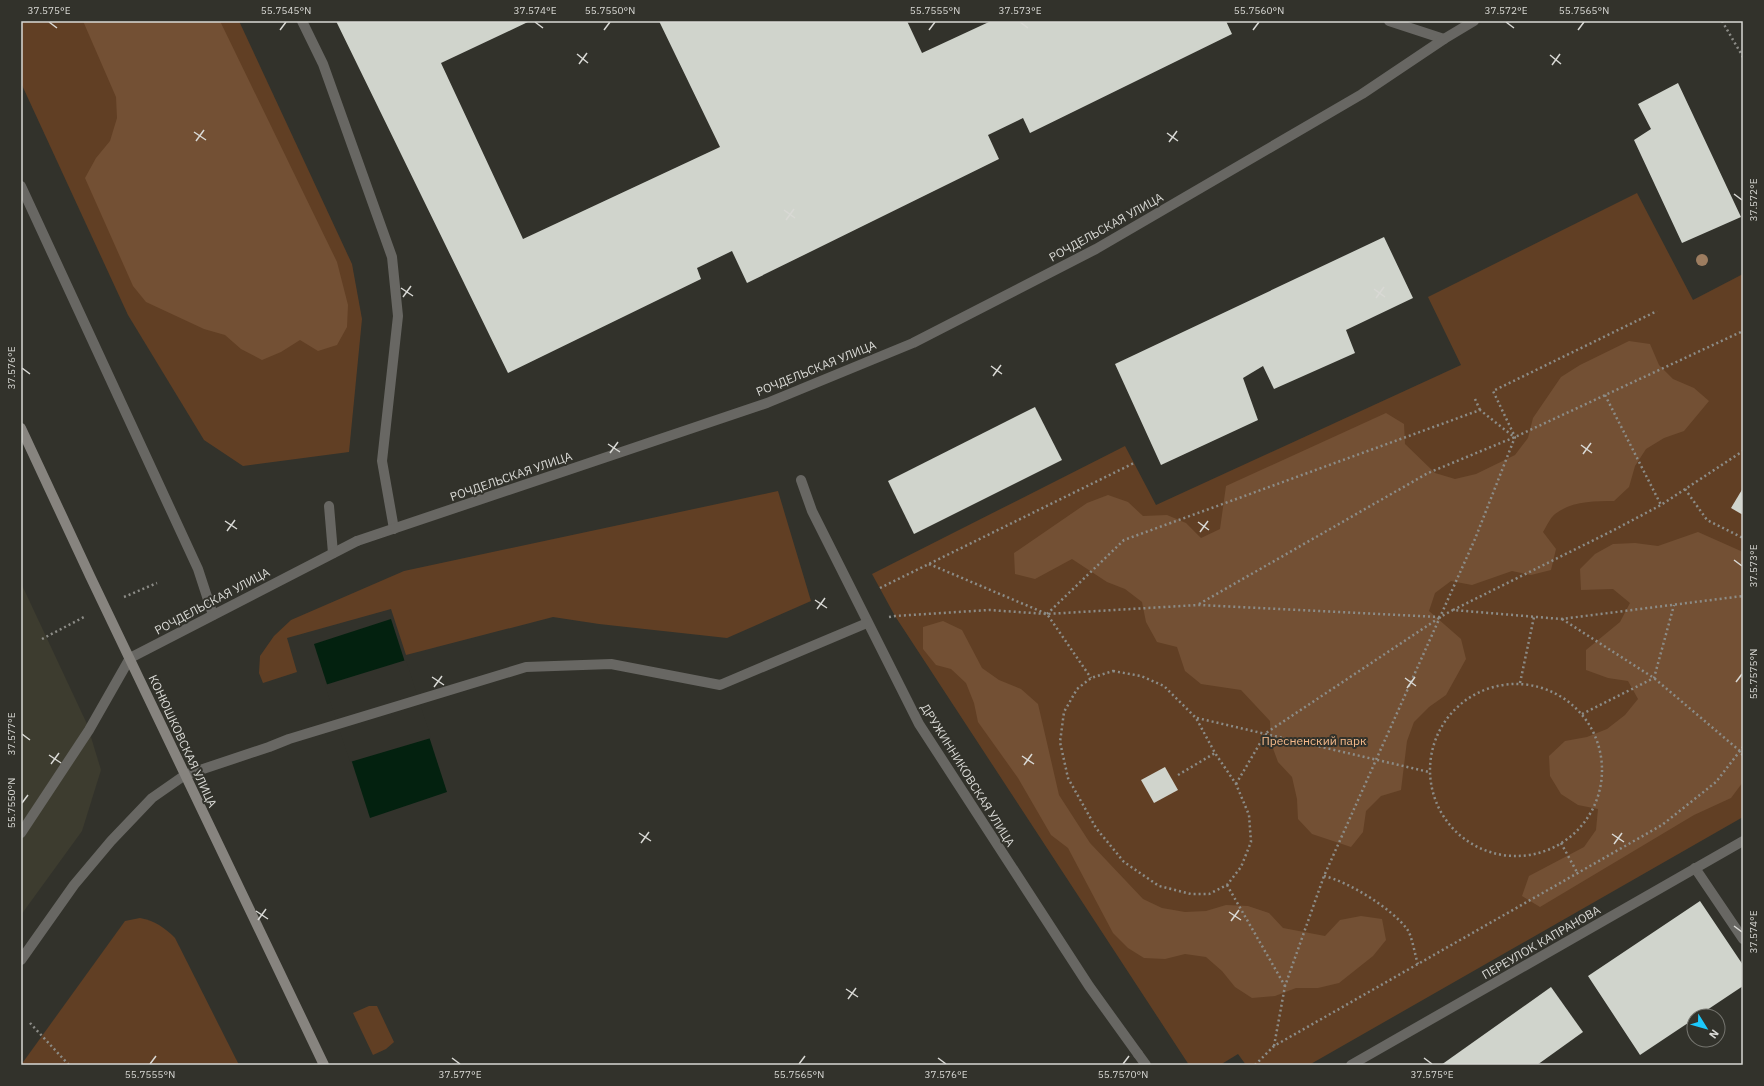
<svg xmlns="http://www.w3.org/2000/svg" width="1764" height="1086" font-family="'IBM Plex Sans',sans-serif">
  <rect width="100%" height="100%" fill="#32322b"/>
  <path fill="#3d3c2f" d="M21 583 87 724 101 770 82 831 21 915Z"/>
  <g fill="#613f24">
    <path d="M21 21H239L352 264 362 319 349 452 243 466 204 440 128 315 21 83Z"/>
    <path d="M1637 193 1693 300 1743 274V817L1309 1065H1246L1238 1054 1220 1065H1189L895 616 872 574 1125 446 1156 505 1461 365 1428 297Z"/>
    <path d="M778 491 811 601 727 638 599 624 553 617 406 655 391 609 287 638 297 672 263 683 259 673 260 656 274 636 291 620 404 571Z"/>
    <path d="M140 918C155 921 164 927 175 938L239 1065H21L125 921Z"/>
    <path d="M369 1006H377L394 1042 386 1049 373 1055 353 1013Z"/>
  </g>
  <g fill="#735034">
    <path d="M83 21H220L337 262 348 305 347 327 337 345 318 351 300 340 281 352 262 360 241 349 225 335 204 329 146 302 133 286 85 178 96 158 110 141 117 118 116 97Z"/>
    <path d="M1629 341 1650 344 1659 365 1673 379 1694 388 1709 401 1684 431 1664 438 1646 449 1635 466 1629 487 1614 501C1593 501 1572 501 1555 514 1550 518 1546 527 1543 532L1556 549 1551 570 1531 575 1512 571 1472 585 1451 581 1435 593 1429 611 1461 639 1466 659 1446 695 1429 707 1414 722 1407 741 1401 790 1381 796 1366 811 1363 832 1351 847 1312 834 1298 819 1297 799 1292 777 1278 762 1271 743 1270 721 1241 690 1201 684 1185 671 1177 647 1157 642 1146 622 1142 602 1125 589 1107 582 1072 559 1035 579 1015 574 1014 553 1087 503 1108 495 1128 502 1143 516 1167 515 1186 523 1201 538 1220 529 1226 486 1386 413 1404 424 1405 444 1435 473 1455 479 1476 474 1515 455 1528 438 1533 418 1561 377 1580 365Z"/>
    <path d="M1698 532 1743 552V782L1731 798 1694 815 1540 907 1522 896 1529 876 1584 847 1596 830 1598 809 1578 805 1561 794 1550 776 1549 756 1565 741 1587 737 1607 729 1625 715 1638 699 1628 681 1608 678 1586 670V650L1620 622 1630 603 1613 589 1581 590 1580 569 1595 554 1613 544 1635 543 1658 546Z"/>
    <path d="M943 621 962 630 982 668 999 680 1021 689 1038 704 1059 795 1090 843 1143 899 1162 908 1185 912 1206 911 1226 905 1248 906 1269 913 1283 928 1325 936 1340 920 1361 916 1382 919 1386 940 1373 956 1339 983 1318 988H1296L1275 996 1252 998 1235 987 1222 971 1206 957 1185 954 1165 959 1144 958 1128 948 1113 933 1068 848 1051 835 1018 778 978 722 974 703 966 683 951 669 936 665 923 649V627Z"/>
  </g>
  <path fill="#03210f" d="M391 619 447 792 370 818 314 644Z"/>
  <path fill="#32322b" d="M406 660 431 738 350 762 325 685Z"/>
  <g fill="#d0d4cc">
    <path d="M336 21H530L441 63 523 239 720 147 659 21H907L922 53 991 21H1226L1232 34 1030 133 1023 118 988 135 999 159 747 283 732 251 697 268 701 279 508 373Z"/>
    <path d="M1678 83 1741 217 1682 243 1634 140 1651 129 1638 104Z"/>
    <path d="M1384 237 1413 298 1346 330 1355 353 1274 389 1263 366 1243 378 1258 420 1161 465 1115 364Z"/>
    <path d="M1035 407 1062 460 914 534 888 481Z"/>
    <path d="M1743 488V515L1731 508Z"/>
    <path d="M1165 767 1178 790 1154 803 1141 780Z"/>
    <path d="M1700 901 1743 965V986L1698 1016H1694V1019L1640 1055 1588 976Z"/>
    <path d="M1551 987 1583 1032 1537 1065H1441Z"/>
  </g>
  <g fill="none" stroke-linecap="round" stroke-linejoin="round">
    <g stroke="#8c8c87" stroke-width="2.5" stroke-dasharray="2 3" stroke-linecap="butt">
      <path d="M1722 21 1743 57"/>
      <path d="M1605 395 1661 505"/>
      <path d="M1475 399 1480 410"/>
      <path d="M1685 489 1707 520 1743 538"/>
      <path d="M929 564 1047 614 1091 678"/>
      <path d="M880 588 1134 463"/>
      <path d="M124 597 157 583"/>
      <path d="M1199 604 1428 473 1515 437 1743 331"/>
      <path d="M1453 610 1612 531 1661 505 1743 451"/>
      <path d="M1047 614 1124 540 1480 410 1514 437"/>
      <path d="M889 617 895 616 989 610 1047 614 1198 605 1440 617 1453 610 1561 619 1743 596"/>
      <path d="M1562 619 1654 678 1740 751 1743 756"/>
      <path d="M42 639 86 616"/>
      <path d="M1113 671 1141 676 1164 686 1196 718 1215 753 1236 784 1249 815 1251 842 1241 867 1227 885 1209 894H1191L1159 886 1124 862 1096 828 1068 778 1060 742 1064 712 1077 689 1091 678Z"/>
      <path d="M1520 683 1534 617"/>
      <circle cx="1516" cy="770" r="86"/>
      <path d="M1582 714 1654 678 1674 605"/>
      <path d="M1197 718 1429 772"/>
      <path d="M1178 775 1215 753"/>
      <path d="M1236 784 1266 733 1439 618"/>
      <path d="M1561 843 1578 874"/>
      <path d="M1324 876C1349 882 1391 908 1407 929 1412 935 1415 956 1418 964"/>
      <path d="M1227 885 1285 986"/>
      <path d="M30 1023 69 1065"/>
      <path d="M1274 1046 1285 986 1324 876 1475 539 1515 437 1493 391 1657 311"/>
      <path d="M1255 1065 1274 1046 1662 825 1716 782 1743 747"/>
    </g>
    <g stroke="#686763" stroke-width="10">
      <path d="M302 21 323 64 392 257 398 316 382 461 394 529"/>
      <path d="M1389 21 1444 39"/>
      <path d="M21 186 198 569 213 615"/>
      <path d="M329 506 333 553"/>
      <path d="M357 541 767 403 913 343 1096 249 1362 94 1444 39 1474 21"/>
      <path d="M21 833 89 730 130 658"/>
      <path d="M1695 868 1743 939"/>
    </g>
    <g stroke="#686763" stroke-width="10">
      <path d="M801 480 812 511 919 724 1089 986 1138 1054"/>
      <path d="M185 775 269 747 289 739 526 667 611 664 720 685 867 623"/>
    </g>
    <g stroke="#686763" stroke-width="10">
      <path d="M130 658 357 541"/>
      <path d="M21 960 74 885 111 841 152 798 185 775"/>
      <path d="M1138 1054 1146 1065"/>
      <path d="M1351 1065 1743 841"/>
    </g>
    <path stroke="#87847f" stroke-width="10" d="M21 428 90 576 324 1065"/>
  </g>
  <circle fill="#9d7d60" cx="1702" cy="260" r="6"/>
  <path fill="none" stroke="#d9d9d5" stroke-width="1.5" d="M49 22 57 28M535 22 543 28M1020 22 1028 28M1506 22 1514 28M280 30 286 22M604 30 610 22M929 30 935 22M1253 30 1259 22M1578 30 1584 22M577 54 588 63M1550 55 1561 64M579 64 587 53M1552 65 1560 54M194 132 206 140M1167 133 1178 141M196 141 204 130M1169 142 1177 131M1734 194 1742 200M784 210 795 218M786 220 794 209M401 288 413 296M1374 289 1385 297M403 297 411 286M1376 298 1384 287M991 366 1002 374M22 368 30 374M993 376 1001 365M608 444 620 452M1581 445 1592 453M610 453 618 442M1583 454 1591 443M225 521 237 529M1198 522 1209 530M227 531 235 520M1200 532 1208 521M1734 560 1742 566M815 600 827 608M817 609 825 598M432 677 444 685M1405 678 1416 686M1736 682 1742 674M434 687 442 676M1407 688 1415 677M22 734 30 740M49 755 61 763M1022 756 1034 764M51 764 59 753M1024 765 1032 754M22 803 28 795M639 833 651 841M1612 834 1624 842M641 843 649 832M1614 844 1622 833M256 911 268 919M1229 912 1241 920M258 920 266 909M1231 921 1239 910M1734 926 1742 932M846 989 858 997M848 999 856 988M452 1058 460 1064M938 1058 946 1064M1424 1058 1432 1064M150 1064 156 1056M799 1064 805 1056M1123 1064 1129 1056"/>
  <g text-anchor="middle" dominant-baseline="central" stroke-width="4" stroke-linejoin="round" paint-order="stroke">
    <g font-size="12" fill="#d9d9d5" stroke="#32322b">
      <text transform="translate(1106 227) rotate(-29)">РОЧДЕЛЬСКАЯ УЛИЦА</text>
      <text transform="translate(816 368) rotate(-22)">РОЧДЕЛЬСКАЯ УЛИЦА</text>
      <text transform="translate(511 476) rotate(-19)">РОЧДЕЛЬСКАЯ УЛИЦА</text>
      <text transform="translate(212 601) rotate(-28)">РОЧДЕЛЬСКАЯ УЛИЦА</text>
      <text transform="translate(183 741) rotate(65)">КОНЮШКОВСКАЯ УЛИЦА</text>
      <text transform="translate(968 775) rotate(58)">ДРУЖИННИКОВСКАЯ УЛИЦА</text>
      <text transform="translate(1541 942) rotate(-30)">ПЕРЕУЛОК КАПРАНОВА</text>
    </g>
    <g font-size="12" fill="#f5ba8b" stroke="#32322b">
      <text x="1314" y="740">Пресненский парк</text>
    </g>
  </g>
  <rect width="1764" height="1086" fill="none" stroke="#32322b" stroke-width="44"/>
  <g transform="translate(1706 1028) rotate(127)"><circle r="19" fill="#32322b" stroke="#75756f"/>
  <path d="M0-3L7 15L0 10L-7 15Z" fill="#1cc9fc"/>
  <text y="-6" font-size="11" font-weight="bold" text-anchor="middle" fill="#d9d9d5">N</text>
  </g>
  <rect x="22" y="22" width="1720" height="1042" fill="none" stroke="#d9d9d5" stroke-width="1.5"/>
  <g font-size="10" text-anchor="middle" fill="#d9d9d5">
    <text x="49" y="14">37.575°E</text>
    <text x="286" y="14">55.7545°N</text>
    <text x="535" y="14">37.574°E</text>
    <text x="610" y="14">55.7550°N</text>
    <text x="935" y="14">55.7555°N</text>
    <text x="1020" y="14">37.573°E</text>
    <text x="1259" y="14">55.7560°N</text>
    <text x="1506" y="14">37.572°E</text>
    <text x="1584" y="14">55.7565°N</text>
    <text transform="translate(1753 200) rotate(-90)" y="4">37.572°E</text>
    <text transform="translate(11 368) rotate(-90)" y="4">37.576°E</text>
    <text transform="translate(1753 566) rotate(-90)" y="4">37.573°E</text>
    <text transform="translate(1753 674) rotate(-90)" y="4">55.7575°N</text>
    <text transform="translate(11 734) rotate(-90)" y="4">37.577°E</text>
    <text transform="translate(11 803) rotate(-90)" y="4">55.7550°N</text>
    <text transform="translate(1753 932) rotate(-90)" y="4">37.574°E</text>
    <text x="150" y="1078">55.7555°N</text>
    <text x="460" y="1078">37.577°E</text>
    <text x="799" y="1078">55.7565°N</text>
    <text x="946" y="1078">37.576°E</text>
    <text x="1123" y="1078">55.7570°N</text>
    <text x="1432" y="1078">37.575°E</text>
  </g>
</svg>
